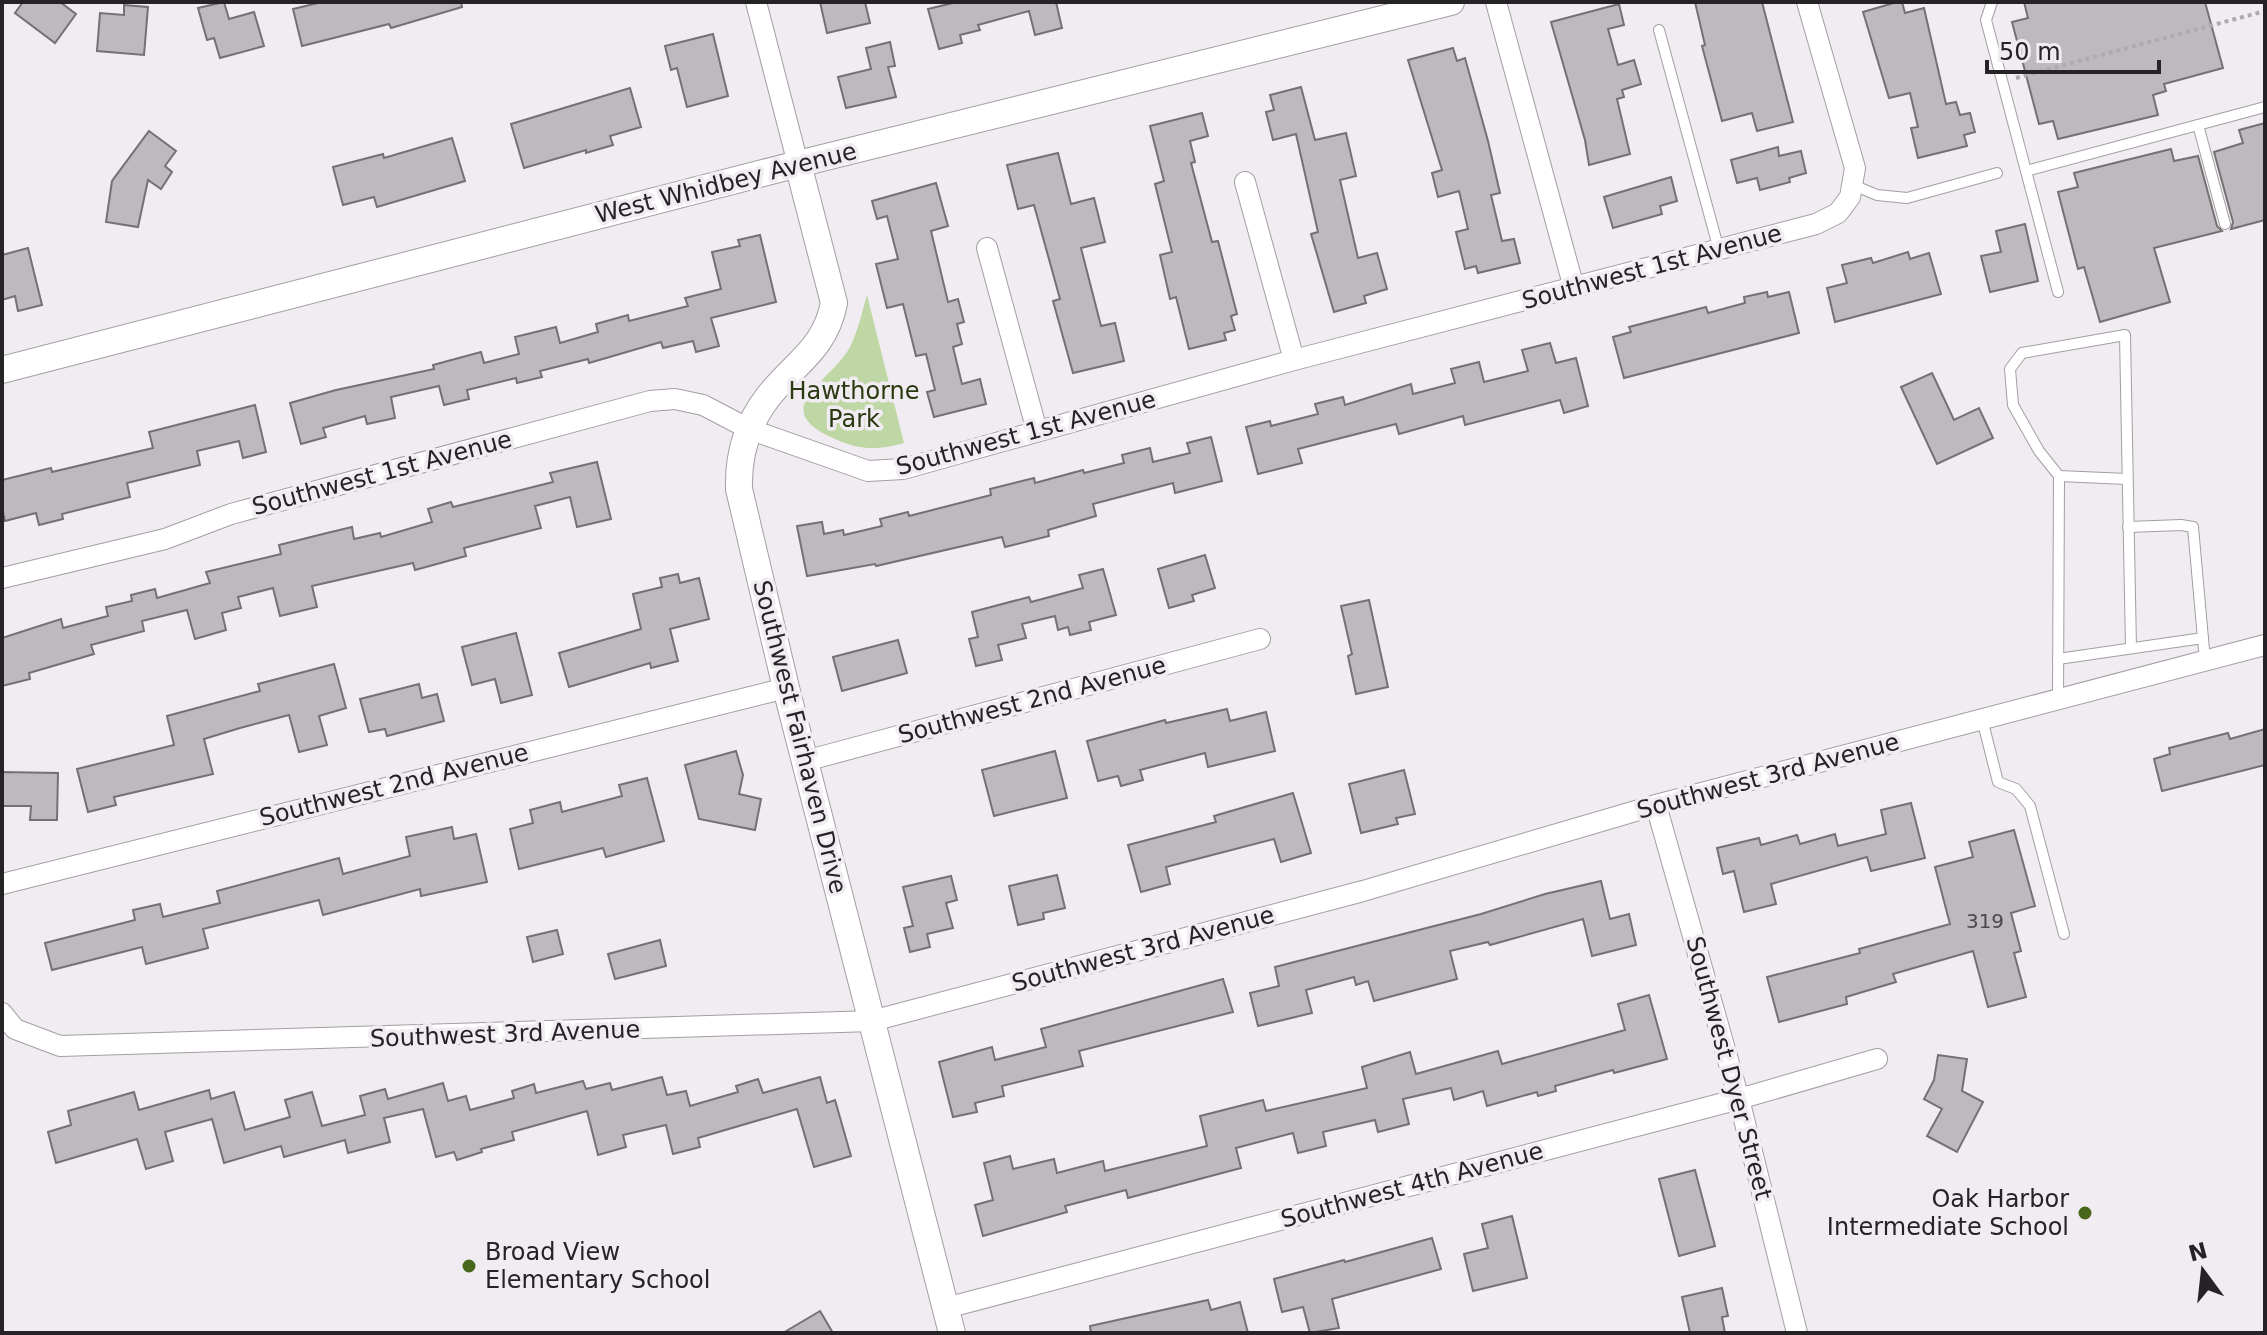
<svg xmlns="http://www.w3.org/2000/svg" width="2267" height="1335" font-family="'DejaVu Sans',sans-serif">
  <rect width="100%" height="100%" fill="#f1ecf1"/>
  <path fill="#bfd7a4" d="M867 295 904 443C877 451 858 450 833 438 767 408 830 383 850 347 858 331 862 312 867 295Z"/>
  <g fill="#bdb9bd" stroke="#747174" stroke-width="2">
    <path d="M23 2H60L76 14 55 43 15 13Z"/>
    <path d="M224 2 229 19 254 12 264 46 220 58 214 38 207 40 198 8Z"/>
    <path d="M322 2H461L462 7 391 28 389 24 302 46 293 9Z"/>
    <path d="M820 2H865L870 23 827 33Z"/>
    <path d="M957 2H1056L1062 28 1035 35 1029 11 978 25 980 30 960 35 962 43 939 49 928 9Z"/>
    <path d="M1695 2H1762L1793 122 1757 131 1752 113 1722 121 1702 46 1705 45Z"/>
    <path d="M1897 2H1902L1905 13 1924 8 1946 104 1956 102 1960 115 1970 113 1975 132 1964 135 1967 146 1918 158 1911 128 1918 127 1910 93 1889 98 1863 12Z"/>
    <path d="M2024 2H2205L2223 68 2164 84 2166 91 2153 95 2158 115 2058 139 2053 121 2039 124 2012 22 2028 18Z"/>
    <path d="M1619 4 1624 25 1608 29 1618 65 1634 60 1641 84 1622 90 1624 97 1617 99 1630 154 1589 165 1585 140 1551 22Z"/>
    <path d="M124 5 148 7 144 55 97 51 100 13 124 15Z"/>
    <path d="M713 34 728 96 687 107 677 68 671 70 665 46Z"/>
    <path d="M890 42 895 66 888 67 896 97 846 108 838 77 871 69 866 48Z"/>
    <path d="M1453 48 1457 61 1465 58 1488 141 1500 193 1491 195 1502 241 1514 239 1520 263 1478 273 1476 266 1465 269 1456 232 1468 229 1459 191 1438 197 1432 173 1442 170 1408 60Z"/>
    <path d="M1301 87 1315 140 1346 133 1356 176 1340 180 1358 258 1377 253 1387 289 1364 296 1366 303 1334 312 1311 234 1318 232 1296 134 1273 140 1266 112 1274 110 1270 95Z"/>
    <path d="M630 88 641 127 610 136 613 145 586 153V150L524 168 511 124Z"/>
    <path d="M1202 113 1208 136 1190 141 1195 162 1191 163 1212 242 1218 241 1237 314 1231 316 1235 330 1224 333 1226 340 1189 349 1176 297 1170 299 1160 255 1172 252 1155 184 1164 181 1150 126Z"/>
    <path d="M2265 123V220L2231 229 2233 222 2214 152 2243 143 2239 130Z"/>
    <path d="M149 131 176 151 165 166 172 172 161 189 148 180 138 227 106 222 112 181Z"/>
    <path d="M452 138 465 181 377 207 374 197 343 205 333 167 383 154 384 158Z"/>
    <path d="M1778 147 1779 156 1801 151 1806 173 1789 178 1790 182 1760 190 1757 178 1737 183 1731 160Z"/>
    <path d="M2171 149 2174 161 2198 156 2217 226 2222 231 2154 248 2170 302 2100 322 2084 267 2078 269 2058 192 2078 187 2074 173Z"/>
    <path d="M1058 153 1071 204 1094 198 1105 242 1081 248 1101 326 1115 323 1124 361 1073 373 1053 301 1060 299 1034 205 1018 209 1007 165Z"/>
    <path d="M1671 177 1677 201 1660 206 1662 214 1613 228 1604 197Z"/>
    <path d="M936 183 948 226 931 231 948 302 958 299 964 322 957 324 962 344 953 347 962 384 980 379 986 404 934 417 927 392 935 390 926 354 916 356 903 304 887 308 876 264 898 259 887 216 877 219 872 201Z"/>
    <path d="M2025 224 2038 281 1990 292 1981 256 2001 252 1996 231Z"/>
    <path d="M760 235 776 302 711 318 719 346 696 352 693 341 663 348 661 342 589 363 588 359 540 371 542 377 517 383 516 378 467 390 469 399 444 405 439 386 391 397 395 418 367 424 365 416 323 428 326 437 301 444 290 403 336 390 434 369 433 365 481 352 484 363 519 354 515 337 556 327 560 343 598 332 596 324 628 315 629 321 688 306 685 298 721 289 712 252 740 246 738 240Z"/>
    <path d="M28 248 42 305 18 311 15 296 2 300V255Z"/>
    <path d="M1908 252 1910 259 1929 253 1941 294 1835 322 1827 288 1847 283 1842 265 1871 258 1873 263Z"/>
    <path d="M1767 292 1768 297 1789 292 1799 333 1624 378 1613 337 1631 332 1629 327 1706 307 1708 313 1745 303 1744 297Z"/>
    <path d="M1550 343 1556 363 1576 358 1588 406 1564 413 1560 400 1465 425 1463 416 1399 434 1396 424 1298 449 1302 463 1258 474 1246 427 1270 421 1271 426 1318 414 1315 404 1343 397 1345 405 1411 384 1413 394 1455 383 1451 369 1479 362 1484 382 1528 371 1522 350Z"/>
    <path d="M1932 373 1954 420 1979 408 1993 438 1937 464 1901 387Z"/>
    <path d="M255 405 266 452 243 458 239 441 197 451 200 465 127 483 130 497 62 514 63 519 39 525 36 513 5 521 2 508V480L51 468 52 472 153 448 149 432Z"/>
    <path d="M1211 437 1222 481 1175 493 1173 483 1093 504 1096 516 1048 530 1049 536 1005 547 1002 537 876 566 875 564 807 576 797 526 822 522 824 534 843 530 844 535 882 526 880 519 908 512 909 516 991 495 990 489 1034 478 1035 483 1083 470 1084 473 1124 463 1122 455 1150 448 1153 462 1190 453 1187 443Z"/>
    <path d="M597 462 611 519 577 527 570 497 535 506 541 528 464 548 466 556 415 570 413 563 312 586 317 607 280 616 273 588 238 597 241 608 222 613 226 630 195 639 187 610 142 621 144 631 91 645 94 654 29 673 30 679 2 686V638L61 619 63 628 108 616 106 607 132 601 131 595 155 589 157 598 210 583 206 572 281 554 279 545 327 533 352 527 354 539 380 533 381 537 432 522 428 509 451 502 453 507 553 482 550 473Z"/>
    <path d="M1205 555 1215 588 1192 595 1194 601 1169 608 1158 569Z"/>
    <path d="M1103 569 1116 615 1089 622 1091 630 1070 635 1068 627 1058 630 1055 616 1022 624 1026 638 998 645 1002 660 976 666 969 639 978 637 972 612 1029 597 1031 602 1083 588 1079 575Z"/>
    <path d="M678 574 680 583 699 578 709 619 670 629 678 661 651 668 650 663 569 687 559 653 641 629 633 594 662 587 660 578Z"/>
    <path d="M1369 600 1388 687 1356 694 1348 656 1352 654 1341 606Z"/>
    <path d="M516 633 532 695 501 703 495 679 472 685 462 647Z"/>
    <path d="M898 640 907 673 842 691 833 657Z"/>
    <path d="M334 664 346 708 319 716 327 745 299 752 289 715 240 728 204 739 213 774 114 797 116 805 88 812 77 769 174 745 167 716 260 691 258 684Z"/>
    <path d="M419 684 422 698 437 694 444 721 387 736 385 729 369 732 360 699Z"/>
    <path d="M1227 709 1230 721 1266 712 1275 751 1208 767 1205 753 1140 770 1143 780 1121 786 1118 776 1098 781 1087 741 1165 720 1166 723Z"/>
    <path d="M2265 729V765L2162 791 2154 759 2170 754 2169 748 2228 733 2230 739Z"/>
    <path d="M736 751 743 775 739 794 761 799 755 830 699 819 685 765Z"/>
    <path d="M1055 751 1067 798 994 816 982 770Z"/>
    <path d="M1404 770 1415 814 1396 818 1398 824 1361 833 1349 784Z"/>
    <path d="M2 772 58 773 57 820H30L31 806H2Z"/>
    <path d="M647 778 664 841 606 857 603 848 519 869 510 829 533 823 530 810 560 802 562 812 622 796 619 785Z"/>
    <path d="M1293 793 1311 853 1281 862 1274 839 1166 867 1170 884 1141 892 1128 845 1216 822 1214 816Z"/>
    <path d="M1911 803 1925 858 1871 871 1867 857 1771 884 1776 904 1744 912 1734 871 1723 874 1717 848 1759 838 1761 845 1797 835 1800 844 1835 834 1838 846 1886 834 1881 810Z"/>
    <path d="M452 827 454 839 476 834 487 882 421 896 420 889 323 915 319 900 203 929 208 948 146 964 142 947 52 970 45 943 135 920 133 910 160 904 163 917 220 903 217 891 339 858 343 874 410 856 406 837Z"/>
    <path d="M2014 830 2035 906 2011 913 2021 951 2014 953 2026 997 1988 1007 1973 951 1893 974 1896 982 1846 997 1847 1004 1779 1022 1767 977 1860 953 1859 949 1950 924 1935 867 1973 857 1969 842Z"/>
    <path d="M1057 875 1065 908 1043 913 1044 919 1018 925 1009 886Z"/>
    <path d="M951 876 957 900 946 903 953 928 927 934 930 947 910 952 904 928 913 926 903 887Z"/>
    <path d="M1601 881 1610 919 1629 914 1636 945 1592 956 1583 919 1490 945 1488 942 1450 951 1457 979 1374 1001 1368 981 1356 985 1354 977 1306 990 1312 1013 1258 1026 1250 993 1279 986 1275 967 1481 914 1545 894Z"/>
    <path d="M557 930 563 954 533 962 527 937Z"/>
    <path d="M660 940 666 966 615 979 608 954Z"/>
    <path d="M1223 979 1233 1012 1079 1051 1083 1066 1002 1086 1004 1096 975 1103 977 1112 953 1117 939 1062 992 1047 995 1060 1046 1047 1041 1029Z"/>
    <path d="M1649 995 1667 1059 1614 1073 1613 1070 1555 1086 1556 1091 1538 1096 1537 1092 1487 1106 1483 1091 1454 1100 1451 1088 1403 1099 1409 1124 1378 1132 1375 1120 1323 1132 1326 1146 1298 1153 1293 1133 1236 1148 1241 1168 1128 1198 1126 1190 1065 1206 1067 1212 983 1236 975 1205 993 1200 984 1163 1010 1156 1013 1169 1054 1159 1057 1173 1103 1161 1105 1171 1207 1146 1200 1116 1263 1100 1266 1111 1367 1088 1362 1067 1410 1052 1416 1074 1498 1051 1502 1064 1625 1030 1618 1004Z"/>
    <path d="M1938 1055 1967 1059 1962 1091 1983 1102 1957 1152 1927 1136 1942 1109 1924 1099 1934 1080Z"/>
    <path d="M662 1077 667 1095 686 1091 690 1106 738 1092 736 1086 758 1079 763 1093 820 1077 827 1103 835 1100 851 1156 814 1167 797 1109 698 1138 700 1147 673 1154 666 1125 623 1135 626 1147 598 1155 587 1111 512 1132 514 1140 481 1149 482 1152 457 1160 454 1152 436 1157 423 1109 384 1118 390 1142 348 1153 345 1140 284 1157 281 1146 224 1163 212 1119 165 1132 173 1161 146 1169 137 1139 56 1163 48 1132 71 1125 68 1111 134 1092 139 1110 209 1090 211 1099 234 1092 245 1130 290 1117 285 1100 312 1092 322 1126 365 1115 360 1096 385 1089 388 1099 443 1083 448 1101 466 1096 470 1110 514 1098 512 1091 534 1084 536 1093 583 1081 586 1089 610 1083 612 1090Z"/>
    <path d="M1695 1170 1715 1246 1679 1256 1659 1179Z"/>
    <path d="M1512 1216 1527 1278 1473 1291 1464 1254 1488 1248 1482 1224Z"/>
    <path d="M1432 1238 1441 1269 1332 1299 1339 1328 1310 1333 1303 1307 1282 1312 1274 1279 1344 1260 1345 1262Z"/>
    <path d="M1722 1288 1728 1316 1722 1317 1725 1333H1690L1682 1297Z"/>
    <path d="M1208 1300 1211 1310 1240 1302 1248 1333H1091L1090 1326Z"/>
    <path d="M820 1311 833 1333H783Z"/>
  </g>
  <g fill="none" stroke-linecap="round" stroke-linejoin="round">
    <g stroke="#a29ea2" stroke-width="12">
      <g id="service">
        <path d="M1992 2 1986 20 2058 292"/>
        <path d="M1659 30 1719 250"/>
        <path d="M2198 125 2225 224"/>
        <path d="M2026 171 2265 107"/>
        <path d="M1853 185 1877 195 1907 198 1997 173"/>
        <path d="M2059 476 2127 479"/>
        <path d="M2128 527 2181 525 2193 527 2205 661"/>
        <path d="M2058 659 2203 638"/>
        <path d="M2058 699 2059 476 2039 451 2013 405 2010 369 2022 353 2125 335 2131 648"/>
        <path d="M1982 719 1998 782 2016 789 2030 806 2064 934"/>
      </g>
    </g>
    <g stroke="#a29ea2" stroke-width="22">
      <g id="minor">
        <path d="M756 2 798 164"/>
        <path d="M1496 2 1574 288"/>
        <path d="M1245 182 1294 360"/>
        <path d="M987 248 1037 431"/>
        <path d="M2 578 165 539 231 514 650 401 675 399 703 405 749 429 868 471 903 469 1294 360 1816 224 1838 213 1850 197 1855 168 1807 2"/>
        <path d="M805 761 1260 639"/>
        <path d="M1656 805 1739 1099 1797 1333"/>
        <path d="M2 884 786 688"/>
        <path d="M2 1013 15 1029 60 1046 872 1021 1363 891 1656 805 2265 645"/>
        <path d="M946 1308 1739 1099 1877 1059"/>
      </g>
    </g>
    <g stroke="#a29ea2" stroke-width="28">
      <g id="tertiary">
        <path d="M798 164 834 303C825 350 794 363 768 397 747 424 738 456 739 489L786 688 952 1333"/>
        <path d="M2 370 798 164 1451 2"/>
      </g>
    </g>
    <path stroke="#aeaaae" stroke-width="4" stroke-dasharray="4 4" stroke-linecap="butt" d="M2016 78 2265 11"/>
    <use href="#service" stroke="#fff" stroke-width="10"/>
    <use href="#minor" stroke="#fff" stroke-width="20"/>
    <use href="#tertiary" stroke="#fff" stroke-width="26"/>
  </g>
  <g fill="#49671a" stroke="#f1ecf1" stroke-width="3">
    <circle cx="2085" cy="1213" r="8"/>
    <circle cx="469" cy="1266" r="8"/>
  </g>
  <g text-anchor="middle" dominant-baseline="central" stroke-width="7" stroke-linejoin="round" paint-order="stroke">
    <g font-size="20" fill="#4b484b">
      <text x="1985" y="921">319</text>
    </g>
    <g font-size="24" fill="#252325" stroke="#f1ecf1">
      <text transform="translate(726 183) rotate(-14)">West Whidbey Avenue</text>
      <text transform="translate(1652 267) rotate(-15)">Southwest 1st Avenue</text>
      <text transform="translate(1026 433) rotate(-15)">Southwest 1st Avenue</text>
      <text transform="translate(382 473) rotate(-15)">Southwest 1st Avenue</text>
      <text transform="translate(1032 700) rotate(-15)">Southwest 2nd Avenue</text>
      <text transform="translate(800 737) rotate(76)">Southwest Fairhaven Drive</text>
      <text transform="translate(1768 776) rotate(-15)">Southwest 3rd Avenue</text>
      <text transform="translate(394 785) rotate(-14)">Southwest 2nd Avenue</text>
      <text transform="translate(1143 949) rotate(-15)">Southwest 3rd Avenue</text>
      <text transform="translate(505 1034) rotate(-2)">Southwest 3rd Avenue</text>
      <text transform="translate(1729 1068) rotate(75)">Southwest Dyer Street</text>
      <text transform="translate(1412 1185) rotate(-15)">Southwest 4th Avenue</text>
    </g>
    <g font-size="24" fill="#293a10" stroke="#f1ecf1">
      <text x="854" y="391">Hawthorne<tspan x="854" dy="28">Park</tspan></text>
    </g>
    <g font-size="24" fill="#252325" stroke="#f1ecf1" text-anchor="end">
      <text x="2069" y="1199">Oak Harbor<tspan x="2069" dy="28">Intermediate School</tspan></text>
      <text x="485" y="1252" text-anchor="start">Broad View<tspan x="485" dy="28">Elementary School</tspan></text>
    </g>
  </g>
  <rect width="2267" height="1335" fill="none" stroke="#252325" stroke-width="8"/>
  <g transform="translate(2203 1271) rotate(345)" stroke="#f1ecf1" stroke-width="6" paint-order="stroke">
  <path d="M0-6L14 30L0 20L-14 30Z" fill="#252325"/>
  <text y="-12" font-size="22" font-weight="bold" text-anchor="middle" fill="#252325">N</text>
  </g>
  <path d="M1987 60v12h172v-12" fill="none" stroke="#252325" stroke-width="4"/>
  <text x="1999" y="60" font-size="24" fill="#252325" stroke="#f1ecf1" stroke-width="6" paint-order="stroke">50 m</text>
</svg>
